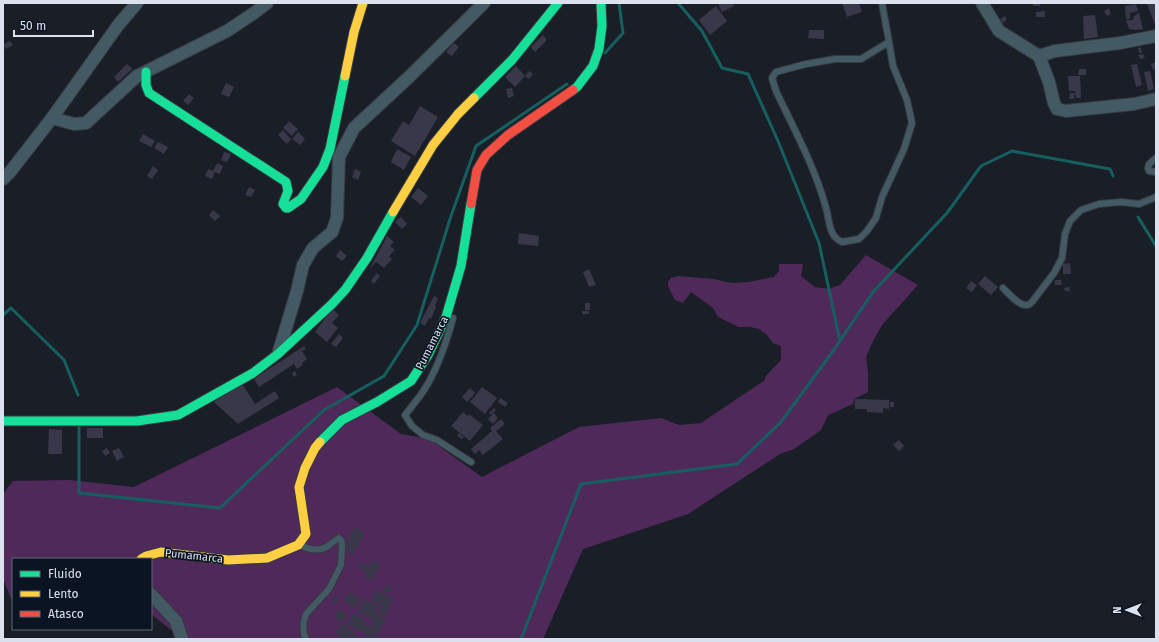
<svg xmlns="http://www.w3.org/2000/svg" width="1159" height="642" font-family="'Fira Sans',sans-serif">
  <rect width="100%" height="100%" fill="#1a1e26"/>
  <path fill="#50295b" d="M866 255 918 285 882 325 872 343 866 357 868 372V392L854 399 853 404 828 415 821 430 794 449 780 454 688 514 583 549 543 639H182L151 614V559H13V604L3 578V494L13 481 69 480 134 487 337 387 401 434 429 439 482 477 579 427 661 418 679 425 701 423 765 380V377L781 360V346L773 343 767 335 759 329 750 327H739L718 317 713 308 691 292 683 303 675 300 668 286V282L671 278 678 276 714 279 726 282 733 283 748 282 769 278 774 277 779 271V264H803L801 276 815 287 829 289 840 285Z"/>
  <g fill="none" stroke-linecap="round" stroke-linejoin="round">
    <g stroke="#165f61" stroke-width="3">
      <path d="M678 3 702 31 722 68 748 74 778 141 819 243 840 341"/>
      <path d="M605 53 623 33 619 3"/>
      <path d="M1138 217 1156 246"/>
      <path d="M3 315 11 308 64 360 78 395"/>
      <path d="M79 427V493L220 508 324 410 384 376 417 325 451 216 476 146 567 84"/>
      <path d="M521 639 581 484 737 464 781 422 833 351 873 292 947 213 981 166 1012 151 1110 169 1113 176"/>
    </g>
  </g>
  <g fill="#39384a">
    <path d="M719 3H733L734 6 722 12 718 4Z"/>
    <path d="M842 3H859L862 12 847 17Z"/>
    <rect x="1033" y="3" width="7" height="3"/>
    <path d="M1149 3H1156V27L1147 4Z"/>
    <path d="M1136 4 1138 11 1130 13V19H1126L1125 6Z"/>
    <path d="M716 6 727 21 710 35 699 20Z"/>
    <path d="M1109 8 1111 14 1107 16 1104 11Z"/>
    <path d="M1045 11V17H1036V12Z"/>
    <path d="M1139 13 1143 29 1135 30 1129 29 1126 20H1133L1134 16Z"/>
    <path d="M1095 15 1098 37 1084 39 1083 16Z"/>
    <path d="M1004 16 1007 19 1003 23 1000 20Z"/>
    <path d="M809 30H824V39L808 38Z"/>
    <path d="M543 35 547 40 535 52 531 47Z"/>
    <path d="M10 41 13 45 6 49 3 45Z"/>
    <path d="M454 43 459 47 452 56 446 52Z"/>
    <path d="M1141 47 1142 53H1139L1138 48Z"/>
    <path d="M1143 54 1145 58 1140 59 1138 55Z"/>
    <path d="M1156 62V69L1153 70 1151 64Z"/>
    <path d="M127 64 132 69 118 82 114 77Z"/>
    <path d="M1137 64 1142 85 1136 87 1131 65Z"/>
    <path d="M516 66 525 76 515 87 505 77Z"/>
    <path d="M1079 69H1086V75H1078Z"/>
    <path d="M529 71 533 74 529 79 525 76Z"/>
    <path d="M1150 71 1154 89 1148 91 1144 72Z"/>
    <path d="M1068 76H1080L1081 98H1076L1075 91H1069Z"/>
    <path d="M226 83 234 87 229 97 221 94Z"/>
    <path d="M512 88 514 96 508 98 506 89Z"/>
    <path d="M1070 93H1075L1074 99H1069Z"/>
    <path d="M189 94 194 98 188 105 183 101Z"/>
    <path d="M420 106 438 117 415 156 391 141 403 121 409 125Z"/>
    <path d="M289 121 298 129 292 136 283 128Z"/>
    <path d="M283 130 291 139 287 144 278 135Z"/>
    <path d="M298 132 305 139 300 145 292 139Z"/>
    <path d="M143 134 155 141 151 147 139 141Z"/>
    <path d="M158 142 168 147 164 154 154 148Z"/>
    <path d="M397 149 411 157 404 170 391 162Z"/>
    <path d="M224 152 231 154 227 162 221 160Z"/>
    <path d="M217 163 223 166 220 174 215 172 212 179 205 176 208 169 213 171Z"/>
    <path d="M153 166 158 170 152 179 147 176Z"/>
    <path d="M355 169 361 172 358 180 352 177Z"/>
    <path d="M249 187 255 190 251 197 245 195Z"/>
    <path d="M418 188 428 196 421 205 411 197Z"/>
    <path d="M213 210 220 216 215 221 209 215Z"/>
    <path d="M401 217 407 224 402 229 395 222Z"/>
    <path d="M519 233 539 236 538 246 518 244Z"/>
    <path d="M387 236 394 242 390 246 395 250 389 256 392 259 384 268 376 262 369 270Z"/>
    <path d="M340 250 347 256 342 261 336 256Z"/>
    <path d="M1070 263 1071 274H1063V264Z"/>
    <path d="M589 269 596 285 589 287 583 272Z"/>
    <path d="M377 273 380 276 374 284 371 281Z"/>
    <path d="M985 276 998 287 991 295 978 284Z"/>
    <path d="M1055 280H1061L1062 285H1055Z"/>
    <path d="M971 281 977 285 972 292 966 288Z"/>
    <path d="M1069 287 1070 291H1065L1064 288Z"/>
    <path d="M434 296 438 298 435 306 436 307 431 319 429 318 425 326 420 323Z"/>
    <rect x="585" y="303" width="5" height="7"/>
    <path d="M332 309 339 315 332 323 338 328 327 342 315 332Z"/>
    <rect x="582" y="311" width="7" height="3"/>
    <path d="M339 334 343 338 336 347 331 344Z"/>
    <path d="M304 346 306 349 302 351 307 359 302 363 303 365 297 369 294 364 259 387 254 379Z"/>
    <path d="M295 371 297 375 294 377 292 373Z"/>
    <path d="M241 382 255 404 275 391 279 398 238 424 214 402Z"/>
    <path d="M482 387 497 398 485 414 470 402Z"/>
    <path d="M470 388 475 393 467 402 462 397Z"/>
    <path d="M500 398 508 403 505 407 498 402Z"/>
    <path d="M855 399 889 400V409L883 408V413L867 412V409H855Z"/>
    <rect x="890" y="402" width="4" height="5"/>
    <path d="M494 408 496 410 491 415 489 413Z"/>
    <path d="M463 412 468 416 469 414 483 425 470 441 451 426Z"/>
    <path d="M494 413 498 418 493 424 488 419Z"/>
    <path d="M501 419 505 424 496 431 503 439 483 455 479 450 475 454 471 449 492 431 490 428Z"/>
    <rect x="87" y="428" width="16" height="10"/>
    <path d="M49 429 62 430V454H48Z"/>
    <path d="M459 433 464 437 462 439 457 436Z"/>
    <path d="M899 440 904 446 899 451 893 445Z"/>
    <path d="M107 448 110 453 105 456 102 451Z"/>
    <path d="M119 448 124 457 117 461 112 451Z"/>
    <path d="M354 527 365 533 353 555 343 549Z"/>
    <path d="M373 560 381 564 372 581 364 576 366 572 358 567 361 562 369 567Z"/>
    <path d="M391 586 392 592 385 593 384 587Z"/>
    <path d="M376 590 394 599 385 616 378 613 382 605 373 601 374 598 372 597Z"/>
    <path d="M348 592 361 599 356 609 343 601Z"/>
    <path d="M334 596 339 600 336 604 331 601Z"/>
    <path d="M365 599 379 606 375 613 386 619 376 639H364L366 634 347 624 353 613 366 620 364 624 370 627 374 620 358 612Z"/>
    <path d="M340 609 348 616 342 623 334 616Z"/>
    <path d="M343 623 355 633 354 635 359 639H343L335 633Z"/>
  </g>
  <g fill="none" stroke-linecap="round" stroke-linejoin="round">
    <g stroke="#363a41" stroke-width="8">
      <g id="lane">
        <path d="M882 3 889 42 893 66 907 100 912 123 904 149 882 197 876 218 867 231 859 239 842 242C840 241 837 239 835 237 828 229 829 217 826 208 815 167 794 129 776 91L772 78 776 72 806 64 835 59H861L889 42"/>
        <path d="M1156 158 1149 164 1148 168 1149 171 1156 172"/>
        <path d="M1003 288C1008 293 1019 306 1027 305 1028 305 1031 303 1032 302L1054 273 1062 258 1065 234 1070 221 1081 210 1099 204 1121 202 1139 204 1156 197"/>
        <path d="M453 318C446 344 436 374 420 396 415 402 410 409 405 415L412 426 423 435 437 440 471 462"/>
        <path d="M299 545C308 549 320 552 328 546 332 543 335 540 339 538L341 540 342 545 341 565 329 589 306 614C303 621 302 632 306 639"/>
      </g>
    </g>
    <g stroke="#363a41" stroke-width="14">
      <g id="street">
        <path d="M982 3 999 31 1039 56 1049 82 1054 103 1057 109 1066 111 1134 104 1156 99"/>
        <path d="M1039 56 1055 51 1120 43 1156 36"/>
        <path d="M52 118 74 124 86 123 137 76 227 31 254 13 267 3"/>
        <path d="M3 179 10 172 52 118 119 24 137 3"/>
        <path d="M279 351 297 291 303 265 313 248 332 232 337 218 339 157 354 128 408 78 484 3"/>
        <path d="M151 594 176 621 182 639"/>
      </g>
    </g>
    <g stroke="#363a41" stroke-width="11">
      <g id="fast">
        <path d="M146 72V85L149 93 286 182 288 191 283 204 286 208H288L301 199 323 167 330 149 345 76"/>
        <path d="M573 90 577 87 593 66 599 49 602 26 601 3"/>
        <path d="M474 98 512 60 558 3"/>
        <path d="M3 421H137L178 415 253 373 278 354 332 304 345 290 367 258 393 212"/>
        <path d="M320 442 342 420 377 402 411 381 428 355 446 317 461 266 471 204"/>
      </g>
    </g>
    <g stroke="#363a41" stroke-width="11">
      <g id="slow">
        <path d="M345 76 354 32 363 3"/>
        <path d="M393 212 433 145 458 114 474 98"/>
        <path d="M141 559 146 556 161 552 228 560 267 558 298 545 306 534 299 487 305 468 315 448 320 442"/>
      </g>
    </g>
    <g stroke="#363a41" stroke-width="11">
      <path id="jam" d="M471 204 477 170 486 155 508 135 573 90"/>
    </g>
    <use href="#lane" stroke="#435963" stroke-width="6"/>
    <use href="#street" stroke="#435963" stroke-width="12"/>
    <use href="#fast" stroke="#16e098" stroke-width="9"/>
    <use href="#slow" stroke="#ffcf43" stroke-width="9"/>
    <use href="#jam" stroke="#f24e42" stroke-width="9"/>
  </g>
  <g text-anchor="middle" dominant-baseline="central" stroke-width="3.5" stroke-linejoin="round" paint-order="stroke">
    <g font-size="11" fill="#dce2ed" stroke="#0b1422">
      <text transform="translate(432 343) rotate(-63)">Pumamarca</text>
      <text transform="translate(194 556) rotate(6)">Pumamarca</text>
    </g>
  </g>
  <rect width="1159" height="642" fill="none" stroke="#dce2ed" stroke-width="8"/>
  <rect x="12" y="558" width="140" height="72" fill="#0b1422" stroke="#5f6673"/>
  <rect x="20" y="571" width="20" height="6" fill="#16e098" stroke="#5f6673"/>
  <text x="48" y="578" font-size="12" fill="#dce2ed">Fluido</text>
  <rect x="20" y="591" width="20" height="6" fill="#ffcf43" stroke="#5f6673"/>
  <text x="48" y="598" font-size="12" fill="#dce2ed">Lento</text>
  <rect x="20" y="611" width="20" height="6" fill="#f24e42" stroke="#5f6673"/>
  <text x="48" y="618" font-size="12" fill="#dce2ed">Atasco</text>
  <g transform="translate(1127 610) rotate(270)" stroke="#0b1422" stroke-width="3" paint-order="stroke">
  <path d="M0-3L7 15L0 10L-7 15Z" fill="#dce2ed"/>
  <text y="-6" font-size="11" font-weight="bold" text-anchor="middle" fill="#dce2ed">N</text>
  </g>
  <path d="M14 30v6h79v-6" fill="none" stroke="#dce2ed" stroke-width="2"/>
  <text x="20" y="30" font-size="12" fill="#dce2ed" stroke="#0b1422" stroke-width="3" paint-order="stroke">50 m</text>
</svg>
